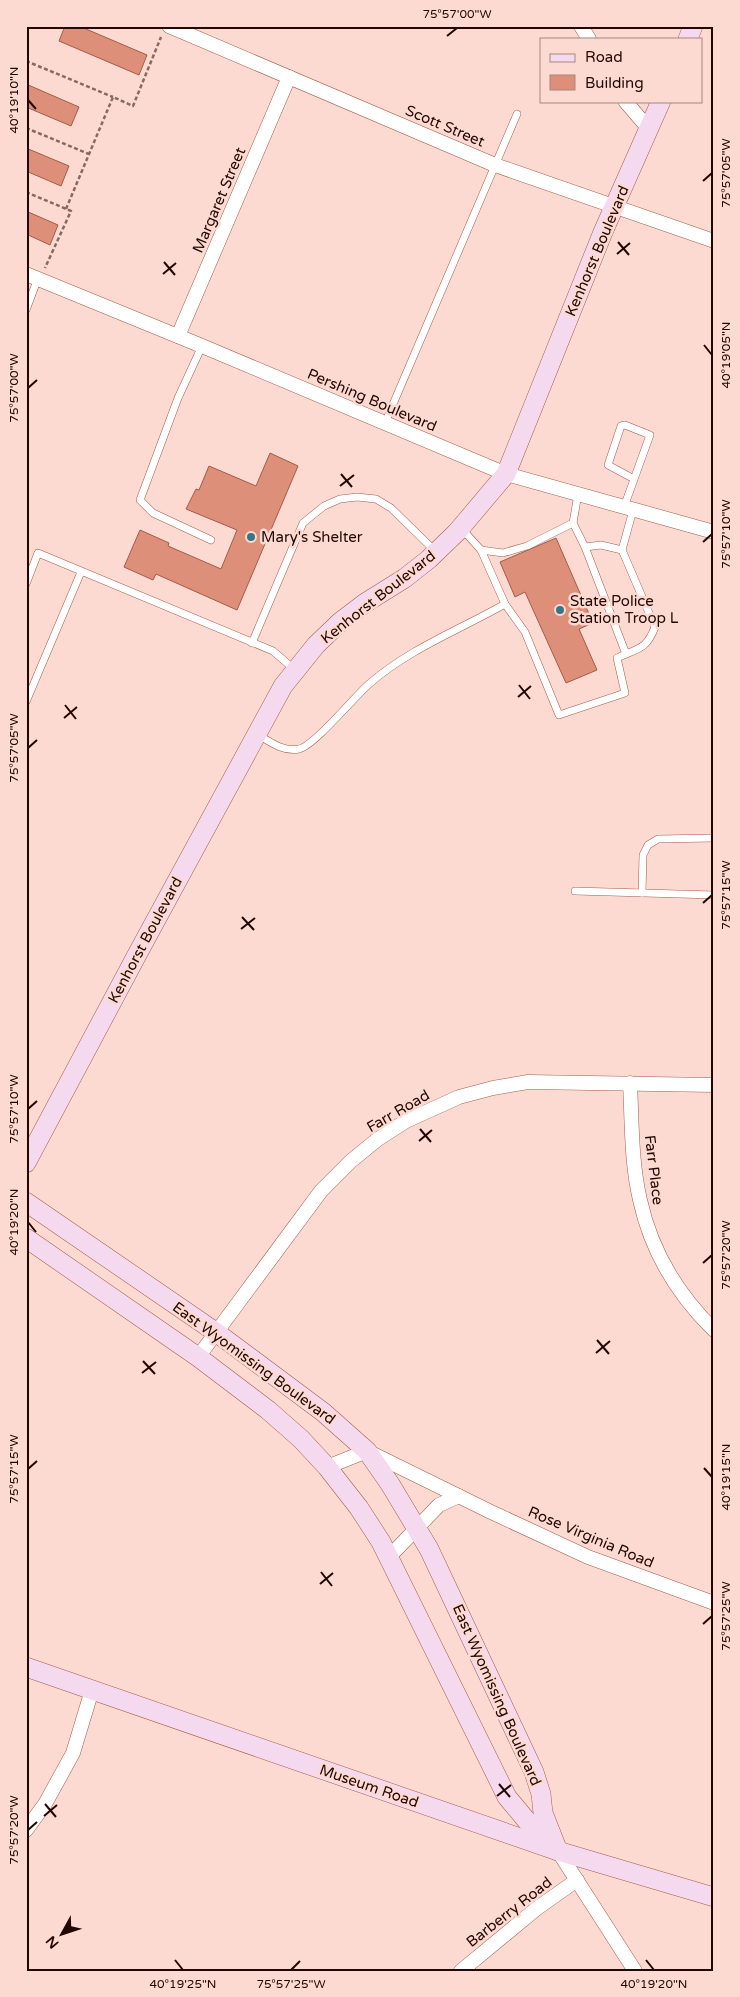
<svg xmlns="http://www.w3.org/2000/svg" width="740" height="1997" font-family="'Varela Round',sans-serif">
  <rect width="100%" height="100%" fill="#fddad1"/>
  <g fill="#de8f79" stroke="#a45b47">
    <path d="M65 26H79L147 55 139 75 59 41Z"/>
    <path d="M26 84 79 107 71 126 26 107Z"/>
    <path d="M26 148 69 166 61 186 26 171Z"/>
    <path d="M26 211 58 225 50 245 26 234Z"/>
    <path d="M270 453 298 466 237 610 156 574 153 580 124 567 140 530 169 543 168 546 221 569 237 530 186 509 196 489 199 490 209 466 256 486Z"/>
    <path d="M556 538 593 623 579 629 597 670 566 683 525 592 515 597 500 562Z"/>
  </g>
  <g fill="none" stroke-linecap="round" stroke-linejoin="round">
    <g stroke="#a65c48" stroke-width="8">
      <g id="lane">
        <path d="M26 310 38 278"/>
        <path d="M202 346 178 398 140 500 153 513 211 540"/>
        <path d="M385 423 517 114"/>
        <path d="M624 507 650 435 625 425 621 426 608 465 634 479"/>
        <path d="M573 523 585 547 626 654"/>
        <path d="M462 529 481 550 505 604 525 632 559 715 625 693 617 658C637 648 646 651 655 627L622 550 633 510"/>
        <path d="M585 547 601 545 622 550"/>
        <path d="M481 550 503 553 527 546 573 523 578 494"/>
        <path d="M26 584 38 553 273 651 295 670"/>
        <path d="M252 643 303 523 324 506 340 499 357 497 376 499 391 508 436 552"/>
        <path d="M26 702 81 572"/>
        <path d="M257 734C270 742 283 752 299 749 314 746 355 696 369 684 409 649 459 630 505 604"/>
        <path d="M575 891 714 895"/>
        <path d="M642 893 643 855 648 845 658 839 714 838"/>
      </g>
    </g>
    <g stroke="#a65c48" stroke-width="15">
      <g id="street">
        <path d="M169 26 495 165 714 241"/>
        <path d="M581 26 589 39"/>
        <path d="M625 101 649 129"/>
        <path d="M26 274 202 346 506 474 714 532"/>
        <path d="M178 336 289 77"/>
        <path d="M630 1083C632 1121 631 1162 640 1200 651 1250 677 1294 714 1330"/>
        <path d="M198 1357 321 1191 351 1161 378 1139 406 1121 459 1097 493 1088 528 1082 714 1085"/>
        <path d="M327 1467 367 1451 491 1512 588 1557 714 1603"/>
        <path d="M389 1557 439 1505 459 1496"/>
        <path d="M26 1830 45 1804 73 1753 92 1690"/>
        <path d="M558 1851 635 1971"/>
        <path d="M461 1971 536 1909 577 1880"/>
      </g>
    </g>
    <g stroke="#a65c48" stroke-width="20">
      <g id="secondary">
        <path d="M688 39 693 26"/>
        <path d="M26 1163 139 951 283 686 316 645 340 622 365 603 405 578 429 559 457 532 506 474 603 232 661 101"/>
        <path d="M26 1202 217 1333 323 1412 367 1451 390 1484 429 1549 534 1772 541 1794 543 1813 558 1851"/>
        <path d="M26 1238 198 1357 268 1410 301 1439 327 1467 359 1508 381 1542 507 1797 527 1821 552 1845"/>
        <path d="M26 1667 558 1851 714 1897"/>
      </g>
    </g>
    <g stroke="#886962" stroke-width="2.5" stroke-dasharray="4 2.5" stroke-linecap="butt">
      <path d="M26 61 113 97"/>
      <path d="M26 128 89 154"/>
      <path d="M26 192 71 211 45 268"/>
      <path d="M66 209 113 97 133 106 161 37"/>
    </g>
    <use href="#lane" stroke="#fff" stroke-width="7"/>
    <use href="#street" stroke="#fff" stroke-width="14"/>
    <use href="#secondary" stroke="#f5daef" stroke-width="19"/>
  </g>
  <path fill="none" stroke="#230702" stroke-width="2" d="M447 36 457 28M28 100 36 109M703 181 712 173M618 242 629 255M617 254 630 243M164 262 175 275M163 274 176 263M704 345 712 355M28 388 37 380M341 474 352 487M340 486 354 475M703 542 712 534M519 685 530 699M518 697 531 686M65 705 76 719M64 718 77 707M28 748 37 740M703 903 712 895M242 917 254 930M241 929 255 918M28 1109 37 1101M420 1129 431 1142M419 1141 432 1130M28 1222 36 1232M703 1263 712 1255M597 1340 609 1354M596 1353 610 1341M143 1361 155 1374M142 1373 156 1362M704 1468 712 1477M28 1469 37 1461M321 1572 332 1586M320 1584 333 1573M703 1624 712 1616M499 1784 510 1797M497 1796 511 1785M45 1804 56 1817M44 1816 57 1805M28 1830 37 1822M175 1960 183 1970M646 1960 654 1970M291 1970 300 1961"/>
  <g fill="#347888" stroke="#fddad1" stroke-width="2">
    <circle cx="251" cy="537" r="5"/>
    <circle cx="560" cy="610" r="5"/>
  </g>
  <g text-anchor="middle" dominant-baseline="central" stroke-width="5" stroke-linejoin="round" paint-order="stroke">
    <g font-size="15" fill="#230702" stroke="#fddad1">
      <text transform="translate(445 126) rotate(23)">Scott Street</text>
      <text transform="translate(219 200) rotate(-67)">Margaret Street</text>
      <text transform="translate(597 251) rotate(-67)">Kenhorst Boulevard</text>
      <text transform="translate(372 400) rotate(23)">Pershing Boulevard</text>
      <text transform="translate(378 597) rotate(-38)">Kenhorst Boulevard</text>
      <text transform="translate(145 940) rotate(-62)">Kenhorst Boulevard</text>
      <text transform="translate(398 1111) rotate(-30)">Farr Road</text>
      <text transform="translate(654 1170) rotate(83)">Farr Place</text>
      <text transform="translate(254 1363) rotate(36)">East Wyomissing Boulevard</text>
      <text transform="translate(591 1537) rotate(23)">Rose Virginia Road</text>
      <text transform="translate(497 1695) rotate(66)">East Wyomissing Boulevard</text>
      <text transform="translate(369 1786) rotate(19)">Museum Road</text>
      <text transform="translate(509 1912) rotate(-38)">Barberry Road</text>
    </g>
    <g font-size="15" fill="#230702" stroke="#fddad1" text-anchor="start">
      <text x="261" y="537">Mary's Shelter</text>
      <text x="570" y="601">State Police<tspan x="570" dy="17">Station Troop L</tspan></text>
    </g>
  </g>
  <rect width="740" height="1997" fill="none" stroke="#fddad1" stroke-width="55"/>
  <rect x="540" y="38" width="162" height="65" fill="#fddad1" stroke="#a6867e"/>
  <rect x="550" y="54" width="25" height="8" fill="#f5daef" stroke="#a6867e"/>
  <text x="585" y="62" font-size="15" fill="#230702">Road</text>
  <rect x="550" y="75" width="25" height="15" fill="#de8f79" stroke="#a6867e"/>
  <text x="585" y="88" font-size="15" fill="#230702">Building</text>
  <g transform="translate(62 1934) rotate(230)" stroke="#fddad1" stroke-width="4" paint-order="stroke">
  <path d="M0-4L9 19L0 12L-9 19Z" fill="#230702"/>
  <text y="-8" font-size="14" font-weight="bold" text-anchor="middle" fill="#230702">N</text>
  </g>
  <rect x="28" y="28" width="684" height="1942" fill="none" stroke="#230702" stroke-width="2"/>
  <g font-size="12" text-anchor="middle" fill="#230702">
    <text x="457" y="18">75°57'00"W</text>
    <text transform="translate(14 100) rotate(-90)" y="4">40°19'10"N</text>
    <text transform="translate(726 173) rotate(-90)" y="4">75°57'05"W</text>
    <text transform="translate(726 355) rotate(-90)" y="4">40°19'05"N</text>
    <text transform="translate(14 388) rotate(-90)" y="4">75°57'00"W</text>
    <text transform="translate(726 534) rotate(-90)" y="4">75°57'10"W</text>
    <text transform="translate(14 748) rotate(-90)" y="4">75°57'05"W</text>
    <text transform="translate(726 895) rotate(-90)" y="4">75°57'15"W</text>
    <text transform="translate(14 1109) rotate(-90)" y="4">75°57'10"W</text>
    <text transform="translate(14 1222) rotate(-90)" y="4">40°19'20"N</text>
    <text transform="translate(726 1255) rotate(-90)" y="4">75°57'20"W</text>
    <text transform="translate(14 1469) rotate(-90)" y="4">75°57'15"W</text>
    <text transform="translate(726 1477) rotate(-90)" y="4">40°19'15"N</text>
    <text transform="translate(726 1616) rotate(-90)" y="4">75°57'25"W</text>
    <text transform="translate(14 1830) rotate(-90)" y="4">75°57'20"W</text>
    <text x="183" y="1988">40°19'25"N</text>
    <text x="291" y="1988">75°57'25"W</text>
    <text x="654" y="1988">40°19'20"N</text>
  </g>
</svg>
